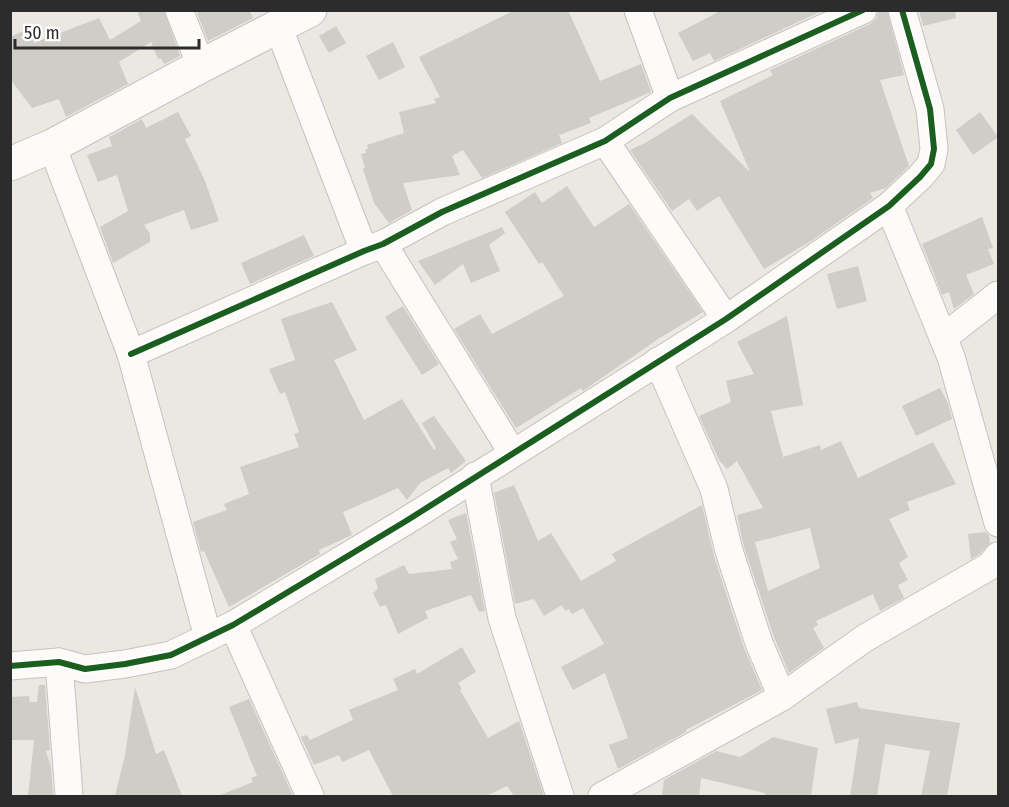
<svg xmlns="http://www.w3.org/2000/svg" width="1009" height="807" font-family="'Fira Sans Condensed',sans-serif">
  <rect width="100%" height="100%" fill="#ebe7e1"/>
  <g fill="#cfcdc8" fill-rule="evenodd">
    <path d="M137 10H164L180 56 164 64 161 58 158 59 151 42 119 62 128 84 66 117 59 99 32 108 10 79V37L28 29 34 43 99 18 110 40 141 21Z"/>
    <path d="M202 10H249L253 18 208 41 197 13Z"/>
    <path d="M515 10H568L600 81 641 64 651 92 589 118 591 123 559 135 562 143 482 178 463 150 452 156 460 175 403 183 412 210 389 223 374 203 363 169 365 168 361 154 366 153 365 150 368 149 367 145 404 133 399 112 436 103 434 99 440 97 419 57Z"/>
    <path d="M722 10H824L714 61 710 53 693 61 678 33Z"/>
    <path d="M879 10H887L904 75 880 80 909 166 886 188 870 193 873 198 811 241 764 269 719 196 697 211 689 199 672 211 630 150 647 142 692 114 750 172 720 101 773 75 770 70 870 24 876 19Z"/>
    <path d="M919 10H955L956 18 923 26Z"/>
    <path d="M336 26 346 43 329 53 319 36Z"/>
    <path d="M393 42 405 67 379 80 366 56Z"/>
    <path d="M178 112 191 136 185 139 205 181 219 221 191 230 184 210 144 225 150 234V242L113 263 100 227 128 211 117 175 98 182 87 155 112 146 109 137 142 119 146 128Z"/>
    <path d="M980 112 998 137 973 155 956 130Z"/>
    <path d="M567 186 594 227 629 204 703 312 658 339 583 391 581 388 516 428 454 329 480 314 492 334 564 296 542 262 539 264 505 212 535 192 542 203Z"/>
    <path d="M982 217 993 248 988 249 994 264 966 275 974 294 954 309 949 292 942 295 922 244Z"/>
    <path d="M502 227 505 233 489 245 500 271 471 283 463 264 435 285 418 261Z"/>
    <path d="M304 235 314 256 250 284 241 263Z"/>
    <path d="M858 266 867 301 837 309 827 274Z"/>
    <path d="M332 302 357 350 334 360 364 420 402 399 434 450 436 448 422 423 434 416 466 461 451 473 448 468 420 483 407 500 398 488 343 512 352 535 319 550 320 554 229 607 204 551 201 552 193 522 227 510 224 504 249 494 240 467 299 447 294 434 299 432 285 392 280 394 269 369 295 360 281 319Z"/>
    <path d="M403 306 439 364 422 375 385 317Z"/>
    <path d="M787 316 803 405 771 411 783 457 820 445 821 450 841 441 858 478 933 442 956 484 907 502 910 510 889 519 908 557 899 563 908 580 898 585 904 598 880 611 873 594 816 621 818 625 813 628 824 648 789 673 774 637 744 547 737 515 763 508 737 461 727 469 719 460 699 416 731 402 726 381 754 374 737 342ZM810 528 820 568 768 591 755 542Z"/>
    <path d="M940 388 948 403 952 419 916 436 902 406Z"/>
    <path d="M514 485 538 541 551 533 581 581 616 561 612 554 702 505 714 556 744 648 762 690 686 730V732L618 769 609 745 628 738 605 673 573 690 561 667 604 644 583 608 572 614 569 609 565 611 562 605 544 616 534 599 515 604 494 493Z"/>
    <path d="M466 513 485 611 479 612 471 595 425 611 428 618 398 634 386 605 380 607 373 593 378 589 375 579 404 565 409 574 452 569 450 562 458 559 450 542 457 539 448 520Z"/>
    <path d="M985 532 989 535 990 543 980 554 971 559 968 534Z"/>
    <path d="M462 647 476 672 458 683 462 689 460 690 488 738 519 721 544 796H514L507 786 486 796H393L369 750 342 762 339 755 314 765 301 737 307 735 310 740 353 720 349 710 398 690 393 679 415 669 417 674Z"/>
    <path d="M39 685H45L50 750 46 751 51 767 53 796H28L34 740H10V697L29 696 30 702H37Z"/>
    <path d="M135 687 156 754 164 750 182 796H115L125 755Z"/>
    <path d="M249 699 293 796H218L253 782 251 778 257 776 229 707Z"/>
    <path d="M857 702 859 708 960 723 947 796H921L930 751 885 744 877 796H850L859 738 835 744 826 709Z"/>
    <path d="M773 737 818 748 811 796H765V793L701 778 699 796H662L664 780 716 751 740 757Z"/>
  </g>
  <g fill="none" stroke-linecap="round" stroke-linejoin="round">
    <g stroke="#c4c3c3" stroke-width="29">
      <g id="minor">
        <path d="M179 10 201 66"/>
        <path d="M638 10 670 98"/>
        <path d="M278 26 364 251"/>
        <path d="M605 141 726 319"/>
        <path d="M52 146 131 354 208 637"/>
        <path d="M889 206 951 357 998 523"/>
        <path d="M383 244 512 452"/>
        <path d="M943 338 998 295"/>
        <path d="M131 354 364 251 383 244 442 212 605 141 670 98 863 10"/>
        <path d="M658 361 714 489 729 551 759 643 782 697"/>
        <path d="M475 476 502 618 560 796"/>
        <path d="M233 625 310 796"/>
        <path d="M59 662 69 796"/>
        <path d="M10 666 59 662 85 669 125 664 171 655 233 625 406 521 726 319 889 206 920 177 931 164 934 149 930 109 902 10"/>
        <path d="M602 796 782 697 865 638 990 566 998 556"/>
      </g>
    </g>
    <g stroke="#c4c3c3" stroke-width="35">
      <path id="secondary" d="M10 164 52 146 201 66 310 10"/>
    </g>
    <use href="#minor" stroke="#fcfbfa" stroke-width="27"/>
    <use href="#secondary" stroke="#fcfbfa" stroke-width="33"/>
    <g stroke="#fff" stroke-width="10">
      <g id="cycleway">
        <path d="M131 354 364 251 383 244 442 212 605 141 670 98 863 10"/>
        <path d="M10 666 59 662 85 669 125 664 171 655 233 625 406 521 726 319 889 206 920 177 931 164 934 149 930 109 902 10"/>
      </g>
    </g>
    <use href="#cycleway" stroke="#1b5e20" stroke-width="6"/>
  </g>
  <rect width="1009" height="807" fill="none" stroke="#2c2c2c" stroke-width="24"/>
  <path d="M15 39v9h184v-9" fill="none" stroke="#2c2c2c" stroke-width="3"/>
  <text x="24" y="39" font-size="18" fill="#2c2c2c" stroke="#ffffff" stroke-width="4.5" paint-order="stroke">50 m</text>
</svg>
